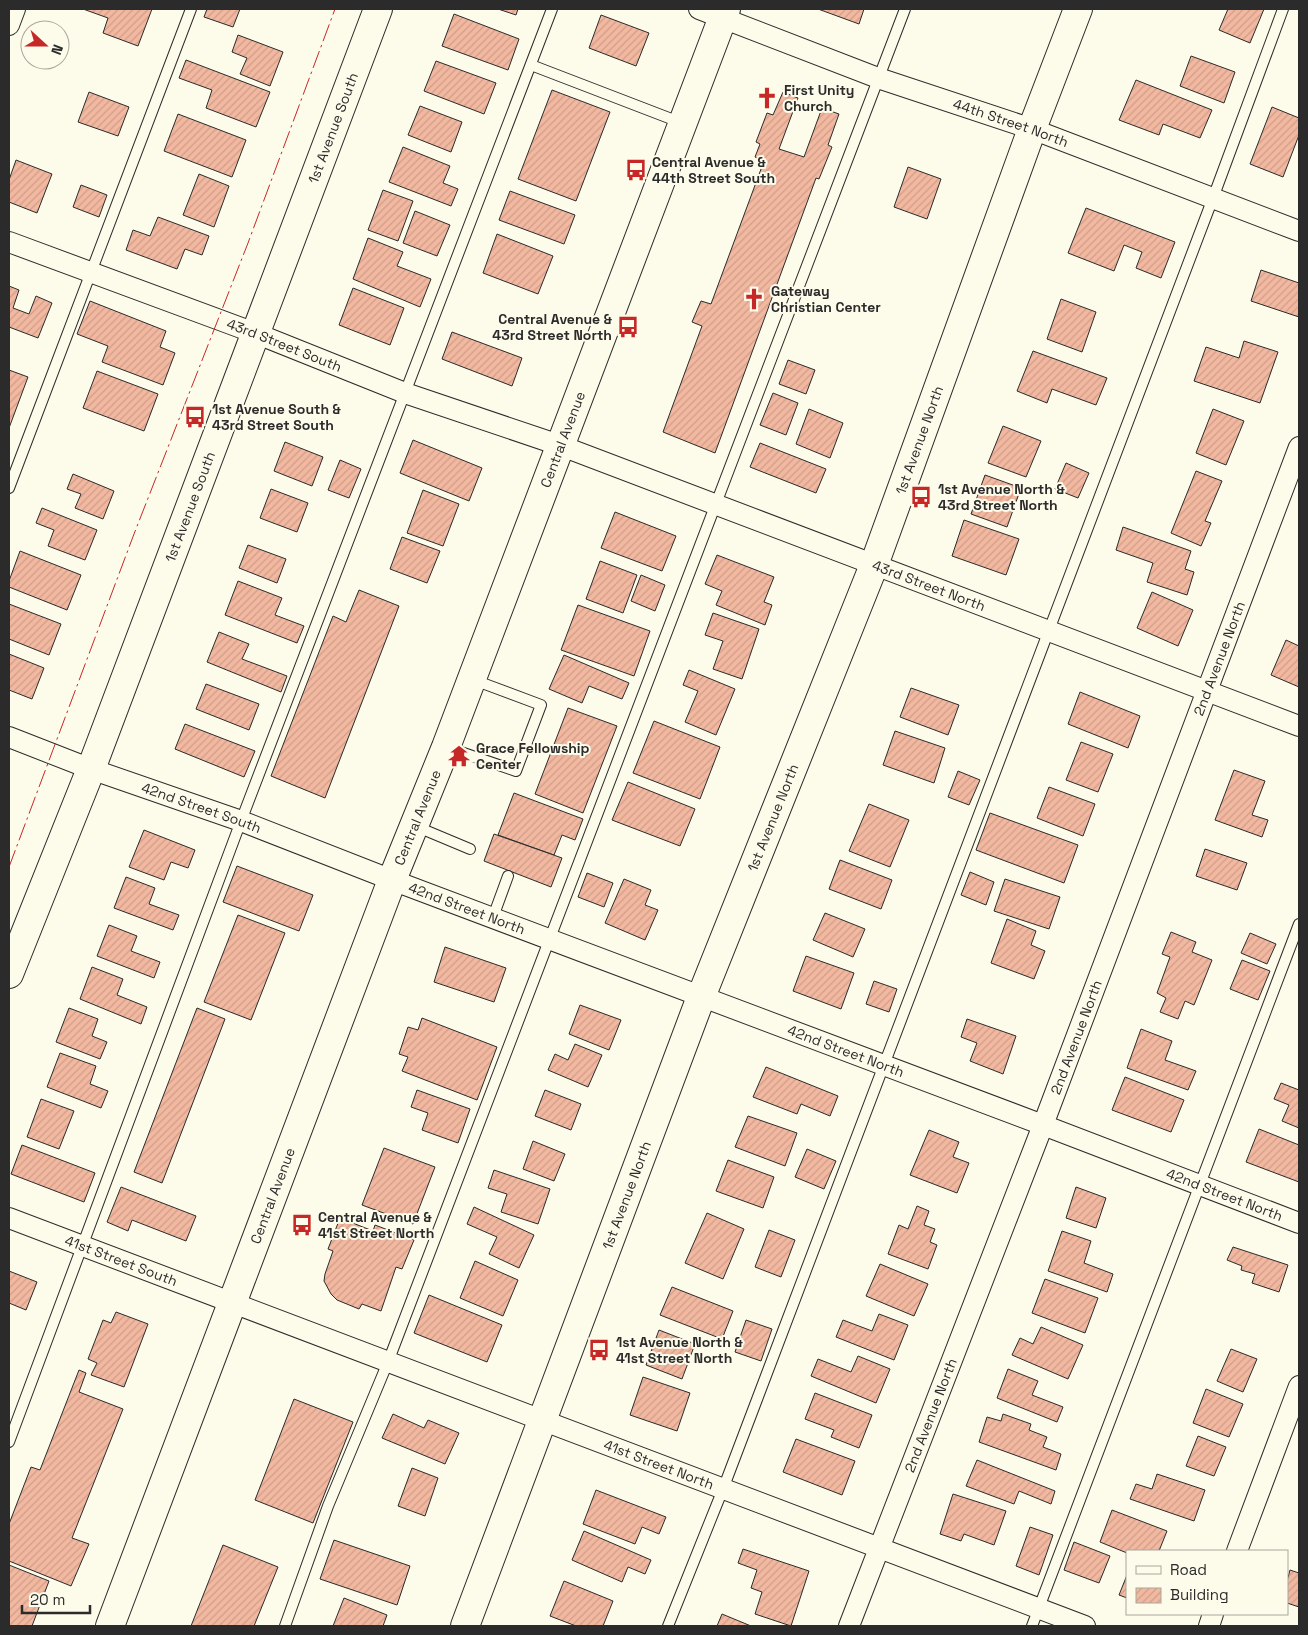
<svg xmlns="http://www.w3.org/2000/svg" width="1308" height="1635" font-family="'Space Grotesk',sans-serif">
  <defs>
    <pattern id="building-hatch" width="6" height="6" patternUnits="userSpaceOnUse" patternTransform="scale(1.25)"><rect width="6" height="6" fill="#f2b8a0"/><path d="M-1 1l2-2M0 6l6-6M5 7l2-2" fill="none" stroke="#d09e8a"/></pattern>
  </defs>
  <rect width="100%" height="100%" fill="#fdfbea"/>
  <g fill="url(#building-hatch)" stroke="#2b2b2b">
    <path d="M83 9H152L138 46 103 33 108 18Z"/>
    <path d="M207 9H240L233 27 204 17Z"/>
    <path d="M498 9H518L516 15Z"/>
    <path d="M818 9H864L859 24Z"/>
    <path d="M1228 9H1264L1250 43 1219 30Z"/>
    <path d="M454 14 519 39 508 70 442 46Z"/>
    <path d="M601 15 649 33 636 66 589 48Z"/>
    <path d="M238 35 283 52 270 86 240 74 247 58 232 52Z"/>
    <path d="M1191 56 1235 72 1224 103 1180 86Z"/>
    <path d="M186 60 270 92 256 127 206 108 212 90 179 78Z"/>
    <path d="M436 61 496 83 484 114 424 91Z"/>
    <path d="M1136 80 1212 110 1200 138 1163 124 1159 135 1119 120Z"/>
    <path d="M552 90 610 112 576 201 518 179Z"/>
    <path d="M89 92 129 107 118 136 78 122Z"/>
    <path d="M783 92 798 98 779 149 804 157 822 108 839 114 828 145 832 147 819 179 816 178 715 453 663 432 702 326 692 322 701 301 711 304 764 161 755 157 760 144 756 142 767 113 773 115Z"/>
    <path d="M420 106 462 122 451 152 408 135Z"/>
    <path d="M1272 107 1299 118V135L1283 177 1250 164Z"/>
    <path d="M178 114 246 140 232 177 164 151Z"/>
    <path d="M403 147 450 166 443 183 458 189 451 206 389 182Z"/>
    <path d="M16 160 52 174 37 213 9 202V180Z"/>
    <path d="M908 167 941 179 927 219 894 207Z"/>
    <path d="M199 174 229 186 214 227 183 215Z"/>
    <path d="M81 185 107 195 99 217 73 207Z"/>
    <path d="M383 190 413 201 398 241 368 230Z"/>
    <path d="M510 191 575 215 564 244 499 220Z"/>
    <path d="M1086 208 1175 242 1161 278 1136 268 1142 252 1124 245 1114 271 1068 253Z"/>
    <path d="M415 211 450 225 437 256 403 243Z"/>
    <path d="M158 217 209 236 202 255 185 249 177 269 126 250 133 230 150 236Z"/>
    <path d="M497 234 553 256 538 294 483 273Z"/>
    <path d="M368 238 403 252 397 266 431 279 420 307 353 279Z"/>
    <path d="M1261 270 1299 283V317L1251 301Z"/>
    <path d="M9 286 19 290 13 308 29 314 36 296 52 303 38 338 9 327Z"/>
    <path d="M353 288 404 308 390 345 339 325Z"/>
    <path d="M1061 299 1096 312 1082 352 1047 339Z"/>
    <path d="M90 301 166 331 160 347 175 353 163 385 102 362 108 346 77 334Z"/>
    <path d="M452 332 522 358 512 386 442 359Z"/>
    <path d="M1244 341 1278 352 1260 403 1194 381 1206 347 1239 358Z"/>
    <path d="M1033 351 1107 378 1096 405 1052 389 1047 403 1017 391Z"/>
    <path d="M788 360 815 370 806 394 779 384Z"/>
    <path d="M9 370 28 377 9 428Z"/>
    <path d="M97 371 158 394 144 431 83 408Z"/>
    <path d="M773 393 798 403 786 435 760 425Z"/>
    <path d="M809 409 843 423 830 458 796 444Z"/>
    <path d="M1213 409 1244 421 1226 465 1196 453Z"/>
    <path d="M1003 426 1041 441 1026 477 988 463Z"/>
    <path d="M413 440 482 468 469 501 400 473Z"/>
    <path d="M285 442 323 457 312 486 274 471Z"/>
    <path d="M760 443 826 469 816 493 750 467Z"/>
    <path d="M340 460 361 469 349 498 328 490Z"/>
    <path d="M1066 463 1089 473 1078 498 1055 489Z"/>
    <path d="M1196 471 1222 481 1205 521 1211 523 1201 546 1171 533Z"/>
    <path d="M73 474 114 491 103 519 75 508 81 494 67 489Z"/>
    <path d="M985 475 1021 488 1007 527 971 514Z"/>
    <path d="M271 489 308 503 297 532 260 518Z"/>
    <path d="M423 490 459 504 443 546 407 533Z"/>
    <path d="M42 508 97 530 85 560 48 546 54 530 36 523Z"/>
    <path d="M615 512 676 536 662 571 601 548Z"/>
    <path d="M964 520 1019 539 1006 575 952 556Z"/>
    <path d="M1123 527 1191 551 1185 569 1194 572 1187 595 1147 582 1153 563 1116 550Z"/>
    <path d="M402 537 440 551 427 583 390 569Z"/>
    <path d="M248 545 286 559 277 583 239 568Z"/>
    <path d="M20 551 81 575 67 610 9 587V581Z"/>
    <path d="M717 555 774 577 764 602 772 605 765 625 716 605 722 591 705 584Z"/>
    <path d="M600 561 637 575 623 613 586 599Z"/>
    <path d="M641 575 665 585 655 611 631 601Z"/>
    <path d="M238 581 282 598 275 615 304 626 297 643 225 615Z"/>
    <path d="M359 590 399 606 325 798 271 776 333 616 346 622Z"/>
    <path d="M1152 592 1193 610 1178 646 1137 628Z"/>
    <path d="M9 604 61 624 49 655 9 639Z"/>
    <path d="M578 605 650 631 634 676 561 650Z"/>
    <path d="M713 613 759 629 742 679 713 669 723 641 705 635Z"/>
    <path d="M219 632 249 644 242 659 287 676 281 692 207 662Z"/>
    <path d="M1286 640 1299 646V687L1271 675Z"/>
    <path d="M9 654 44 668 32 699 9 690Z"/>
    <path d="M564 655 629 683 622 699 589 686 582 703 549 689Z"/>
    <path d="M689 670 735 689 716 735 685 722 698 691 683 685Z"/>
    <path d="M206 684 259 704 249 730 196 709Z"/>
    <path d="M911 688 959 705 948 735 900 717Z"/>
    <path d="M1080 692 1140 716 1128 748 1068 724Z"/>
    <path d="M568 708 617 726 583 813 535 794Z"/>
    <path d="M654 721 720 747 700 799 633 773Z"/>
    <path d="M185 724 255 751 244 777 175 749Z"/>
    <path d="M895 731 945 748 934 783 883 765Z"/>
    <path d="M1081 742 1113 754 1098 792 1066 780Z"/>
    <path d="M1234 770 1265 781 1252 815 1268 820 1262 837 1215 820Z"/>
    <path d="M958 771 980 780 969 805 948 797Z"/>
    <path d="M628 782 695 809 680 846 612 820Z"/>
    <path d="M1049 787 1095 804 1083 836 1037 818Z"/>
    <path d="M514 793 583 819 575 840 562 835 554 855 498 835Z"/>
    <path d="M869 804 909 820 890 867 849 851Z"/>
    <path d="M990 813 1078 845 1064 883 976 850Z"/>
    <path d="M144 830 195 850 188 868 171 862 164 880 129 867Z"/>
    <path d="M494 834 562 858 551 887 484 861Z"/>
    <path d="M1205 849 1247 863 1237 890 1196 876Z"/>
    <path d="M840 860 892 880 881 909 829 889Z"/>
    <path d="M237 866 313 895 299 931 223 902Z"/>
    <path d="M970 872 994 882 986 905 961 895Z"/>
    <path d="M587 873 613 883 604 907 578 897Z"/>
    <path d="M126 877 155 888 149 904 179 915 173 930 114 908Z"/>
    <path d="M624 879 651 890 645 905 658 910 645 940 605 923Z"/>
    <path d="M1005 879 1060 897 1049 929 994 911Z"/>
    <path d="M825 913 865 929 853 957 813 940Z"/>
    <path d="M238 915 285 933 251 1020 204 1002Z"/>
    <path d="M1007 919 1036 931 1031 945 1045 951 1034 979 991 963Z"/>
    <path d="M109 925 137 936 131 951 160 962 154 978 97 956Z"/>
    <path d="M1171 932 1196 942 1192 952 1212 960 1194 1005 1185 1001 1178 1019 1160 1012 1166 998 1157 993 1170 957 1162 954Z"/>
    <path d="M1250 933 1276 944 1267 964 1241 953Z"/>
    <path d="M445 947 506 968 494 1002 434 982Z"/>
    <path d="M806 956 854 973 841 1009 793 991Z"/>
    <path d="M1242 960 1270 971 1258 1000 1230 989Z"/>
    <path d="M92 967 123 979 117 995 147 1007 141 1024 80 999Z"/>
    <path d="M874 981 897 989 889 1012 866 1004Z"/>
    <path d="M580 1005 621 1020 609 1050 569 1034Z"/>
    <path d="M69 1008 98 1019 92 1036 107 1042 100 1059 56 1042Z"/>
    <path d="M197 1008 225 1019 162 1183 134 1172Z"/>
    <path d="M422 1018 497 1047 477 1100 402 1071 408 1057 399 1054 408 1027 418 1030Z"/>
    <path d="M967 1019 1016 1036 1003 1074 970 1061 977 1043 961 1037Z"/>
    <path d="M1141 1029 1172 1041 1165 1060 1196 1071 1188 1090 1127 1068Z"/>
    <path d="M575 1044 602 1055 588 1087 548 1070 555 1054 568 1060Z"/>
    <path d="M60 1053 96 1066 90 1084 108 1091 101 1108 47 1087Z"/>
    <path d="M766 1067 838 1096 830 1116 801 1104 797 1114 753 1097Z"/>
    <path d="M1125 1077 1184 1100 1171 1132 1112 1110Z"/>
    <path d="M1281 1083 1299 1090V1128L1282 1121 1289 1105 1274 1099Z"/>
    <path d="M417 1090 470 1109 458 1143 422 1130 428 1113 411 1107Z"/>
    <path d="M545 1090 581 1104 571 1130 535 1116Z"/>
    <path d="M41 1099 74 1111 59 1149 27 1137Z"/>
    <path d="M748 1116 797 1133 785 1166 735 1147Z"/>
    <path d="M1259 1129 1299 1145V1182L1246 1162Z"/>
    <path d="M929 1130 959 1142 953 1157 969 1163 957 1193 910 1175Z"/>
    <path d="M533 1141 565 1154 554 1181 523 1169Z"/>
    <path d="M22 1145 95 1173 84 1202 11 1174Z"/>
    <path d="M384 1148 435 1167 413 1224 362 1205Z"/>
    <path d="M807 1149 836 1161 824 1189 795 1177Z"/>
    <path d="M728 1160 774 1177 763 1208 716 1191Z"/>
    <path d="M494 1170 550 1189 538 1224 501 1212 507 1194 488 1188Z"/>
    <path d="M121 1187 196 1216 186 1241 132 1220 128 1231 107 1222Z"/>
    <path d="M1076 1187 1106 1198 1096 1228 1066 1218Z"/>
    <path d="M917 1206 929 1211 924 1225 935 1229 930 1242 937 1245 928 1269 888 1254 899 1225 908 1229Z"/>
    <path d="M474 1207 534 1235 519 1268 489 1254 497 1237 467 1224Z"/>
    <path d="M707 1213 744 1229 723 1279 685 1263Z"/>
    <path d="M340 1218 373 1231 375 1225 414 1240 402 1269 396 1267 381 1311 362 1304 359 1309 337 1300 331 1294 324 1281 325 1274 333 1251 328 1249Z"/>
    <path d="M769 1230 795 1240 781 1277 755 1267Z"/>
    <path d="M1062 1231 1091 1241 1084 1263 1113 1274 1107 1292 1048 1271Z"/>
    <path d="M1233 1247 1288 1265 1279 1292 1252 1283 1255 1274 1241 1270 1242 1266 1227 1260Z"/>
    <path d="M475 1261 518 1280 503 1316 460 1298Z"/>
    <path d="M880 1264 928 1284 914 1316 866 1296Z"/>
    <path d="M9 1271 37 1282 26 1310 9 1303Z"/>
    <path d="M1045 1279 1098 1298 1085 1333 1032 1313Z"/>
    <path d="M672 1287 733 1311 722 1339 660 1315Z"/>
    <path d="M429 1295 502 1325 487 1362 414 1333Z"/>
    <path d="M116 1312 148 1324 124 1387 91 1375 97 1363 88 1359 103 1320 111 1323Z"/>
    <path d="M879 1314 908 1325 894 1360 836 1337 843 1320 872 1331Z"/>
    <path d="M746 1320 772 1329 761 1361 735 1352Z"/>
    <path d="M1041 1327 1083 1345 1068 1379 1012 1355 1020 1338 1033 1344Z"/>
    <path d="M659 1330 695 1344 682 1379 646 1365Z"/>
    <path d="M1231 1349 1257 1359 1243 1392 1217 1381Z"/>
    <path d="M858 1356 890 1369 876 1403 811 1376 818 1359 851 1372Z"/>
    <path d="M1008 1369 1038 1381 1032 1395 1063 1407 1057 1422 997 1398Z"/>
    <path d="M79 1370 86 1373 79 1392 123 1409 72 1538 89 1544 71 1586 9 1561V1524L31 1467 40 1470Z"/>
    <path d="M643 1377 690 1393 677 1431 630 1415Z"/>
    <path d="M1206 1389 1243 1404 1229 1437 1193 1423Z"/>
    <path d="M815 1393 872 1415 859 1448 831 1437 834 1430 805 1419Z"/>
    <path d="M294 1399 353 1422 313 1523 255 1500Z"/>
    <path d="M393 1414 424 1428 428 1420 459 1433 445 1464 382 1438Z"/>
    <path d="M1003 1414 1031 1424 1029 1430 1047 1437 1043 1447 1061 1454 1056 1470 979 1442 987 1417 1001 1421Z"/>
    <path d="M1198 1436 1226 1447 1214 1476 1186 1466Z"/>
    <path d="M796 1439 855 1461 842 1495 783 1472Z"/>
    <path d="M977 1460 1055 1491 1051 1504 1019 1491 1014 1504 966 1486Z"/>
    <path d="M412 1468 438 1478 425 1516 398 1506Z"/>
    <path d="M1157 1474 1205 1490 1194 1521 1130 1499 1136 1484 1152 1489Z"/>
    <path d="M596 1490 666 1517 659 1534 642 1527 635 1544 583 1524Z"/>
    <path d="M953 1494 1006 1511 994 1545 964 1534 961 1541 940 1534Z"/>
    <path d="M1112 1510 1167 1531 1159 1551H1127V1553L1100 1542Z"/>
    <path d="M1030 1527 1053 1535 1039 1575 1016 1566Z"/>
    <path d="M584 1531 651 1560 645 1574 628 1567 622 1582 572 1560Z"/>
    <path d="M334 1540 410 1566 397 1605 320 1579Z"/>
    <path d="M1074 1542 1110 1556 1099 1583 1064 1570Z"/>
    <path d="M223 1545 278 1567 254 1626H191Z"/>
    <path d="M743 1549 809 1571 791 1626 755 1614 762 1592 751 1588 757 1570 738 1563Z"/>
    <path d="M9 1565 49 1581 32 1626H9Z"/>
    <path d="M1290 1570 1299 1573V1607L1287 1603V1581Z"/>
    <path d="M1127 1575V1598L1119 1595Z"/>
    <path d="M564 1581 613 1601 603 1626H576L550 1616Z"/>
    <path d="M344 1598 387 1615 383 1626H333Z"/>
    <path d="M722 1614 751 1626H717Z"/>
  </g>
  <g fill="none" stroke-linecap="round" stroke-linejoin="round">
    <g stroke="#2b2b2b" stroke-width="12">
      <g id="service">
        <path d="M531 65 682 123"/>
        <path d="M9 488 191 9"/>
        <path d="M446 747 516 771 541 705 474 680"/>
        <path d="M415 826 470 849"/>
        <path d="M493 917 508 876"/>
        <path d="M9 1442 241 821 552 9"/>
        <path d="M285 1626 328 1506 388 1362 905 9"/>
        <path d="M668 1626 723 1489 1213 198 1283 9"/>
        <path d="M1032 1626 1299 924"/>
      </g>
    </g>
    <g stroke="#2b2b2b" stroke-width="22">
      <g id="minor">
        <path id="s1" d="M699 9 878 78 1032 129 1299 231"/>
        <path d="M9 25 15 9"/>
        <path id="s2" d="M9 242 255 333 405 393 559 445 1299 726"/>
        <path id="s3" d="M9 737 91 769 241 821 392 880 1043 1125 1299 1223"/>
        <path id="s4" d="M9 1218 1085 1626"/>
        <path d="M1237 1551 1299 1386"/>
        <path id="s5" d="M849 1626 1043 1125 1299 447"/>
        <path d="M1209 1626 1213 1614"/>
      </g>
    </g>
    <g stroke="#2b2b2b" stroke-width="30">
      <g id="secondary">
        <path id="s6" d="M110 1626 392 880 446 747 726 9"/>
      </g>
    </g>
    <g stroke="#2b2b2b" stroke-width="30">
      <g id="primary">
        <path id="s7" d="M9 974 91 769 378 9"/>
        <path id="s8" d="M465 1626 701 997 874 565 1032 129 1078 9"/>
      </g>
    </g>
    <use href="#service" stroke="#fdfbea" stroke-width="10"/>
    <use href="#minor" stroke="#fdfbea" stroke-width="20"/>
    <use href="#secondary" stroke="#fdfbea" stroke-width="28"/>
    <use href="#primary" stroke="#fdfbea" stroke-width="28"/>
    <path stroke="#c62828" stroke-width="1" stroke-dasharray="18 4 2.5 4" stroke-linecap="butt" d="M9 867 134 534 248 243 335 9"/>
  </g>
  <defs>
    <g id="church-bare" transform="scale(1.725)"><path d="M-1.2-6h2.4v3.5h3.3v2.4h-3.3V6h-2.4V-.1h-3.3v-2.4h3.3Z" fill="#c62828" stroke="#fdfbea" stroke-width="2.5" paint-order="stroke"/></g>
    <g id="bus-bare" transform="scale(1.725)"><path d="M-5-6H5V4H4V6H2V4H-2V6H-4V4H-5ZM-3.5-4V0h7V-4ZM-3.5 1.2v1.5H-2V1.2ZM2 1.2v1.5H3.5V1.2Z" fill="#c62828" stroke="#fdfbea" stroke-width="2.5" paint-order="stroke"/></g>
    <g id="temple-bare" transform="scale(1.725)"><path d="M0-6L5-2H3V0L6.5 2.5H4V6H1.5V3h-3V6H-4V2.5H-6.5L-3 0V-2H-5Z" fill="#c62828" stroke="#fdfbea" stroke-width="2.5" paint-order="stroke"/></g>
  </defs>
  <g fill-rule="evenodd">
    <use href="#church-bare" x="767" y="98"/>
    <use href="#bus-bare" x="636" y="170"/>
    <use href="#church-bare" x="754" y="299"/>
    <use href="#bus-bare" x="628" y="327"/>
    <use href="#bus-bare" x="195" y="417"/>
    <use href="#bus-bare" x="921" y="497"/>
    <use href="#temple-bare" x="459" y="756"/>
    <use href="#bus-bare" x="302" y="1225"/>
    <use href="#bus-bare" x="599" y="1350"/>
  </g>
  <g text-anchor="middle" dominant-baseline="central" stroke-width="4" stroke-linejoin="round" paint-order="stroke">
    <g font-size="14" font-weight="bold" fill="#2b2b2b" stroke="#fdfbea" text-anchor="start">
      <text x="784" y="90">First Unity<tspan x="784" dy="16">Church</tspan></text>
      <text x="652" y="162">Central Avenue &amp;<tspan x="652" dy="16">44th Street South</tspan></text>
      <text x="771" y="291">Gateway<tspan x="771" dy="16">Christian Center</tspan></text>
      <text x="612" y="319" text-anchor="end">Central Avenue &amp;<tspan x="612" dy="16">43rd Street North</tspan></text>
      <text x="212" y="409">1st Avenue South &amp;<tspan x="212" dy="16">43rd Street South</tspan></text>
      <text x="938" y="489">1st Avenue North &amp;<tspan x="938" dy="16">43rd Street North</tspan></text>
      <text x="476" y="748">Grace Fellowship<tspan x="476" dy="16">Center</tspan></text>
      <text x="318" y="1217">Central Avenue &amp;<tspan x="318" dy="16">41st Street North</tspan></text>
      <text x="616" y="1342">1st Avenue North &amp;<tspan x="616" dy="16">41st Street North</tspan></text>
    </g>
    <g font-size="14" fill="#2b2b2b" stroke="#fdfbea">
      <text stroke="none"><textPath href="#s1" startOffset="332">44th Street North</textPath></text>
      <text stroke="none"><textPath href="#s7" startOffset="906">1st Avenue South</textPath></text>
      <text stroke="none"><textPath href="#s2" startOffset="294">43rd Street South</textPath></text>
      <text stroke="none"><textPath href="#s6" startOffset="1270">Central Avenue</textPath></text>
      <text stroke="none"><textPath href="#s8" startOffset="1270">1st Avenue North</textPath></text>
      <text stroke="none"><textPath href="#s7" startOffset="501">1st Avenue South</textPath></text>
      <text stroke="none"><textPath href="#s2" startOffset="982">43rd Street North</textPath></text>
      <text stroke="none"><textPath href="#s5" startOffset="1036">2nd Avenue North</textPath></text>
      <text stroke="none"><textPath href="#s3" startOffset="205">42nd Street South</textPath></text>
      <text stroke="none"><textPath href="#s6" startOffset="865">Central Avenue</textPath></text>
      <text stroke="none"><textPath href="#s8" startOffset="865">1st Avenue North</textPath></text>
      <text stroke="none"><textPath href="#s3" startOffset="489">42nd Street North</textPath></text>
      <text stroke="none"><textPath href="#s5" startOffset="631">2nd Avenue North</textPath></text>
      <text stroke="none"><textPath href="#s3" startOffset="894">42nd Street North</textPath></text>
      <text stroke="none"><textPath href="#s8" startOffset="460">1st Avenue North</textPath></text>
      <text stroke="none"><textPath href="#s3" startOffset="1299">42nd Street North</textPath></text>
      <text stroke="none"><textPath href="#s6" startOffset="460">Central Avenue</textPath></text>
      <text stroke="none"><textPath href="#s4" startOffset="120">41st Street South</textPath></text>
      <text stroke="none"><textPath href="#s5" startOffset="226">2nd Avenue North</textPath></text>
      <text stroke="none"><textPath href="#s4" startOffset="695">41st Street North</textPath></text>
    </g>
  </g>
  <rect width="1308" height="1635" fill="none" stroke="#2b2b2b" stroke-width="20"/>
  <rect x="1126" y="1550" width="162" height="65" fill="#fdfbea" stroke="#a9a89e"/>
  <rect x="1136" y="1566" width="25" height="8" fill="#fdfbea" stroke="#a9a89e"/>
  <text x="1170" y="1575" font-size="15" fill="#2b2b2b">Road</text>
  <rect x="1136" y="1588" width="25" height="15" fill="url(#building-hatch)" stroke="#a9a89e"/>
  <text x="1170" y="1600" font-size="15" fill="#2b2b2b">Building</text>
  <g transform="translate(45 45) rotate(111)"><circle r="24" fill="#fdfbea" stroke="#a9a89e"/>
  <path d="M0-4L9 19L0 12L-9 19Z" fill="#c62828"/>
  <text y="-8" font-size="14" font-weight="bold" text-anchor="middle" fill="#2b2b2b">N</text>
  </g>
  <path d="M22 1605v8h68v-8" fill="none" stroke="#2b2b2b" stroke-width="2.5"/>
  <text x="30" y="1605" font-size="15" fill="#2b2b2b" stroke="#fdfbea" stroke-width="4" paint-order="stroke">20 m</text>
</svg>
